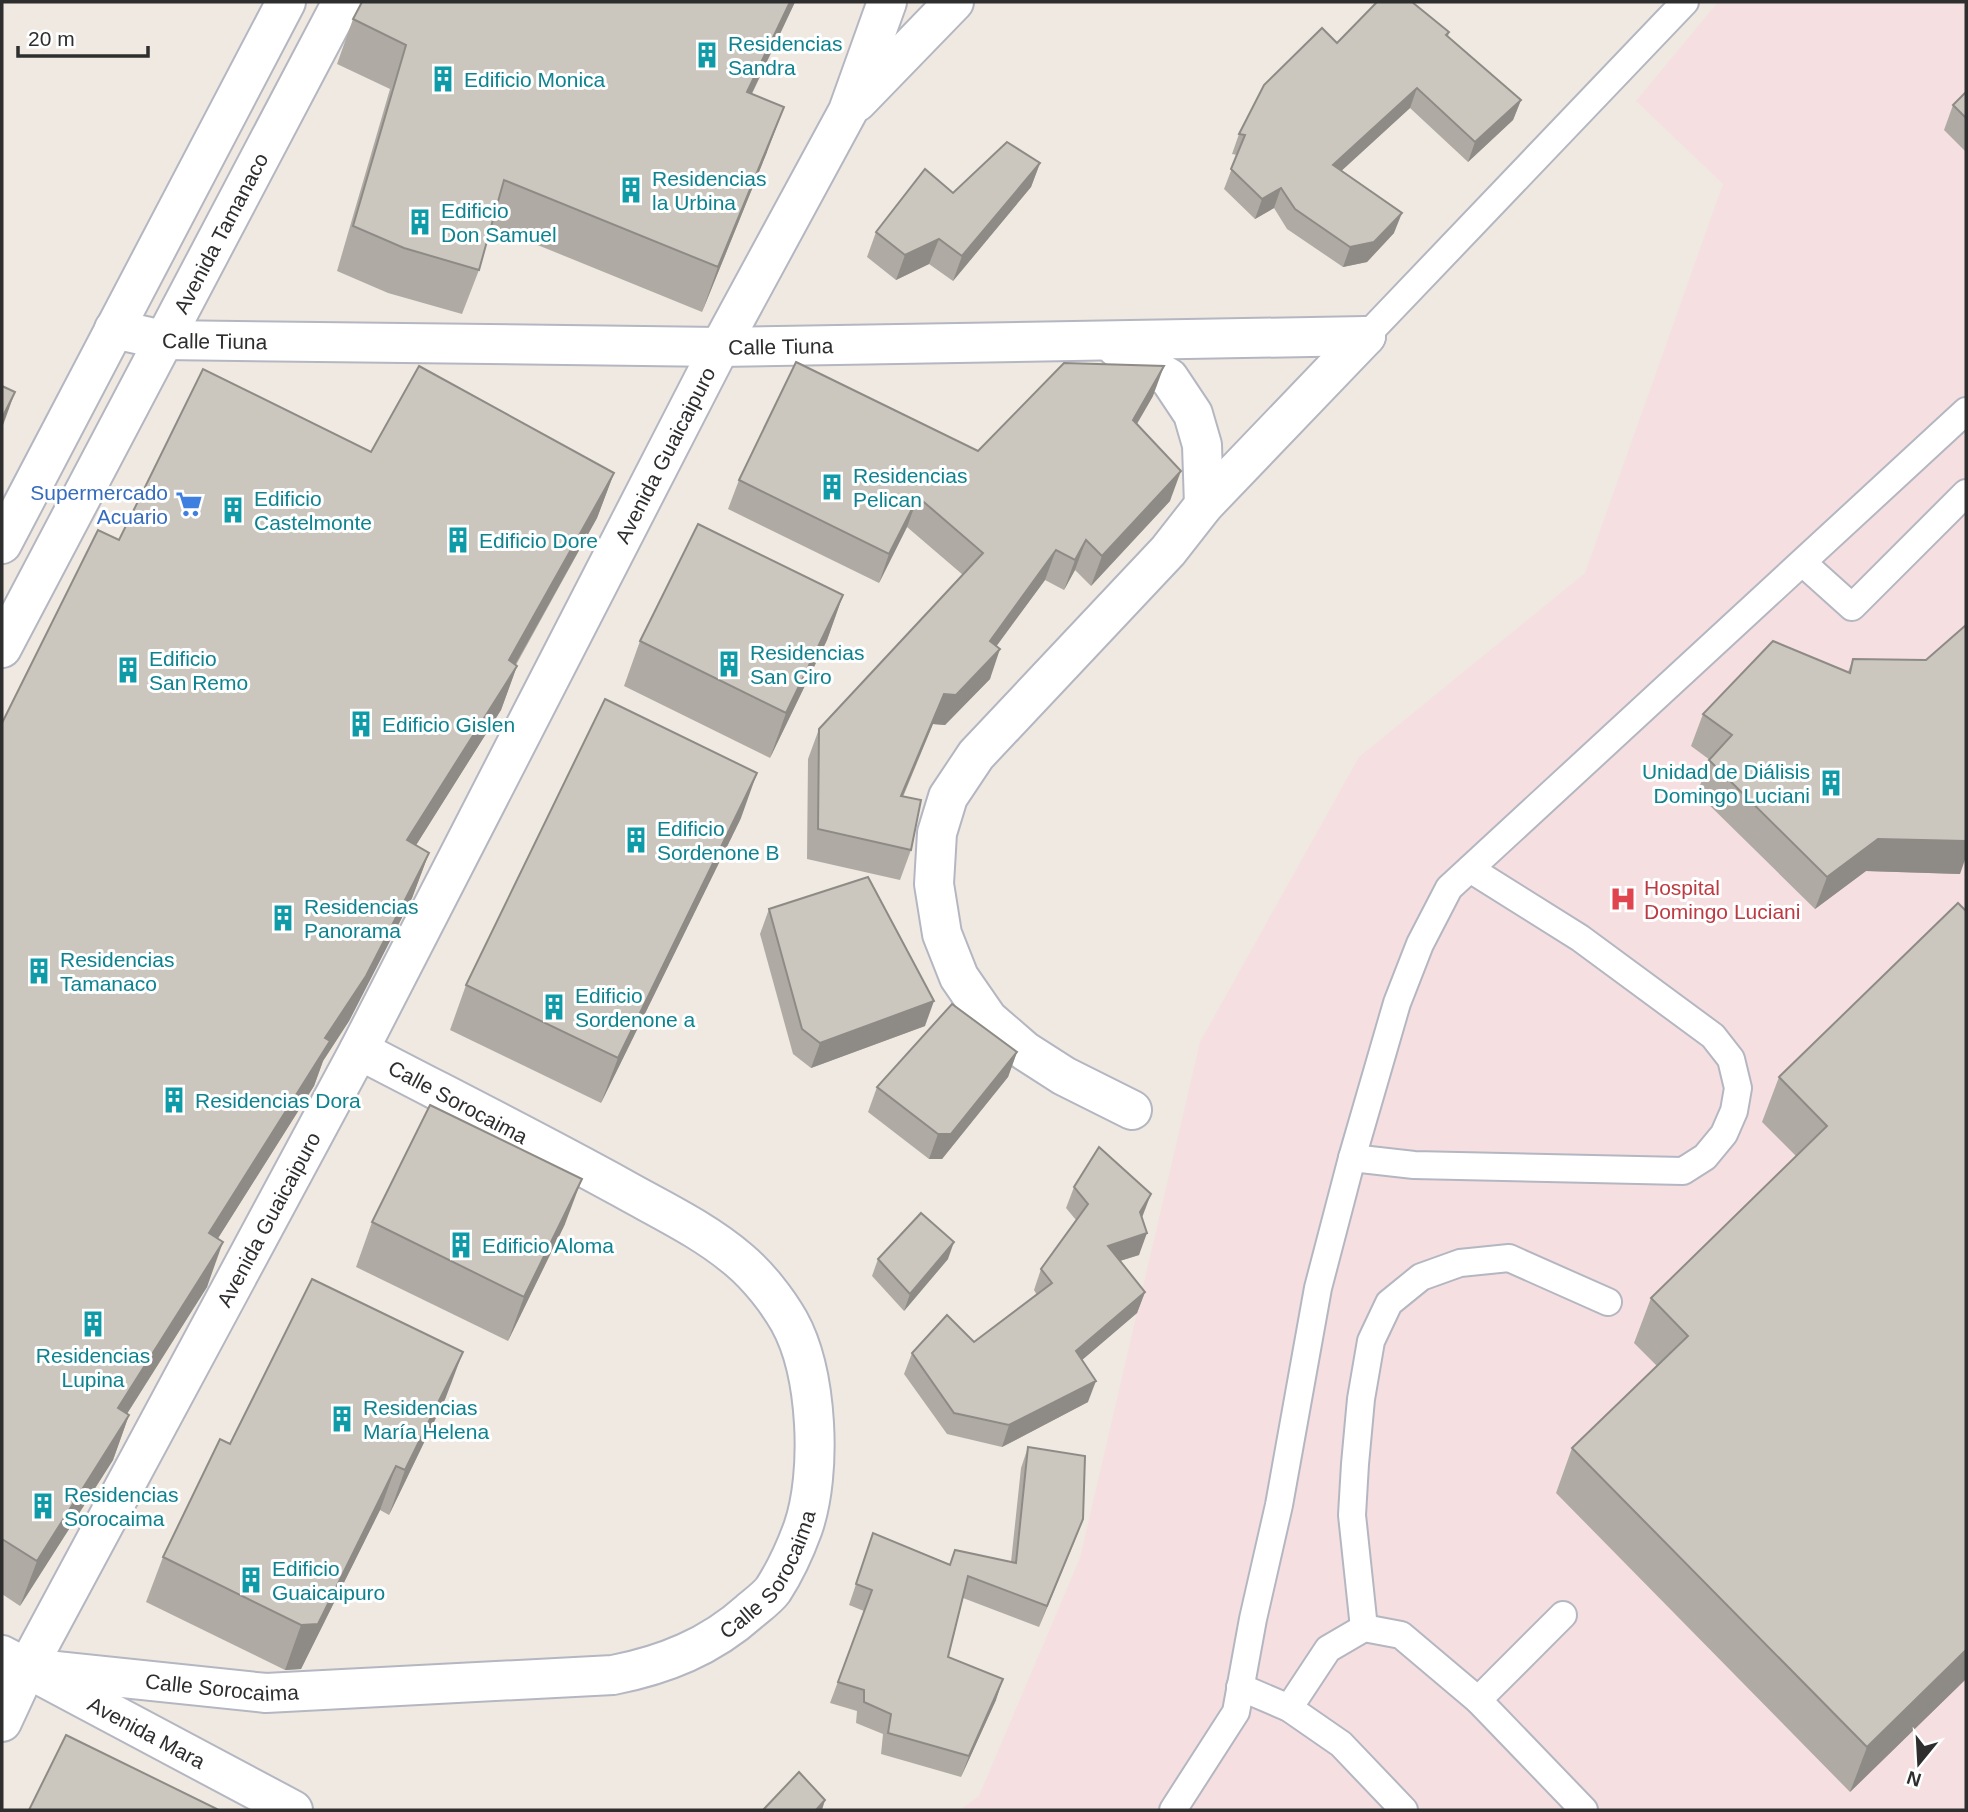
<svg xmlns="http://www.w3.org/2000/svg" width="1968" height="1812" font-family="Helvetica,sans-serif">
  <rect width="100%" height="100%" fill="#efe9e1"/>
  <path fill="#f5dfe0" d="M1718 2H1966V1810H960L979 1796 1080 1558 1200 1042 1359 757 1585 573 1723 184 1636 101Z"/>
  <g fill="none" stroke-linecap="round" stroke-linejoin="round">
    <g stroke="#b4b7c1" stroke-width="30">
      <g id="service">
        <path d="M1366 336 1685 2"/>
        <path d="M1803 563 1852 607 1966 493"/>
        <path d="M1352 1158 1414 1165 1683 1171 1705 1157 1724 1134 1734 1111 1738 1088 1731 1059 1713 1036 1580 938 1470 869"/>
        <path d="M1364 1628 1352 1515 1355 1464 1361 1399 1371 1341 1389 1303 1421 1277 1460 1263 1509 1258 1608 1302"/>
        <path d="M1240 1687 1289 1708 1341 1744 1404 1810"/>
        <path d="M1478 1700 1563 1615"/>
        <path d="M1289 1708 1328 1649 1364 1628 1401 1635 1478 1700 1584 1810"/>
        <path d="M1173 1810 1236 1712 1253 1619 1279 1505 1318 1288 1352 1158 1397 1003 1420 944 1449 888 1966 411"/>
      </g>
    </g>
    <g stroke="#b4b7c1" stroke-width="42">
      <g id="minor">
        <path d="M857 102 954 2"/>
        <path id="s1" d="M114 329 163 340 720 347 1366 336"/>
        <path d="M1116 347 1169 378 1193 414 1202 445 1204 505"/>
        <path d="M2 544 286 2"/>
        <path id="s2" d="M2 648 342 2"/>
        <path d="M1132 1110 1064 1076 1025 1051 988 1019 959 977 942 934 934 884 937 833 948 797 976 755 1168 551 1204 505 1366 336"/>
        <path id="s3" d="M2 1655 293 1810"/>
        <path id="s4" d="M27 1668 266 1693 613 1675C664 1665 710 1647 750 1611 757 1605 767 1598 773 1590 786 1570 795 1550 803 1528 822 1473 818 1373 789 1321 777 1300 758 1276 739 1260 704 1230 661 1210 622 1188 535 1140 447 1096 359 1050"/>
        <path id="s5" d="M2 1722 27 1668 359 1050 720 347 848 111 887 2"/>
      </g>
    </g>
    <use href="#service" stroke="#fff" stroke-width="26"/>
    <use href="#minor" stroke="#fff" stroke-width="38"/>
  </g>
  <g fill="#afaba4">
    <path d="M362 2H795L752 94 767 152 702 312 491 226 479 270 462 314 388 293 337 271 390 89 337 64 353 19Z"/>
    <path d="M1449 32 1448 37 1521 100 1513 120 1468 162 1410 108 1341 171 1394 233 1367 262 1343 267 1287 229 1274 208 1255 219 1224 189 1237 155 1232 154 1239 134 1337 43Z"/>
    <path d="M1966 92V152L1944 130 1953 105Z"/>
    <path d="M1040 163 1031 187 953 281 929 264 896 280 867 257 876 232 953 193Z"/>
    <path d="M1153 396 1137 424 1170 501 1091 586 1075 570 1064 590 1045 580 996 646 990 679 945 725 933 724 903 797 911 850 900 880 807 859 808 759 819 729 963 575 907 527 879 583 728 509 739 480 978 451Z"/>
    <path d="M371 452 614 473 597 518 516 665 517 666 501 710 416 845 429 853 412 898 349 1021 323 1061 314 1086 218 1238 207 1287 127 1414 129 1415 113 1460 20 1606 2 1594V723L119 540Z"/>
    <path d="M843 595 827 640 770 758 624 686 640 641Z"/>
    <path d="M1853 659 1960 874 1866 871 1815 909 1697 793 1710 760 1691 746 1703 714 1848 672Z"/>
    <path d="M741 818 601 1103 450 1030 466 985Z"/>
    <path d="M1958 903 1966 1679 1850 1792 1556 1493 1572 1448 1657 1366 1634 1343 1651 1298 1796 1156 1762 1122 1779 1077Z"/>
    <path d="M769 909 925 1026 811 1068 793 1054 760 934Z"/>
    <path d="M1017 1052 1008 1077 942 1159H929L868 1112 877 1087Z"/>
    <path d="M1074 1187 1143 1215 1142 1217 1139 1255 1120 1261 1145 1292 1137 1313 1082 1360 1088 1402 1002 1447 947 1434 904 1374 912 1353 974 1342 1037 1295 1034 1290 1041 1269 1076 1220 1066 1208Z"/>
    <path d="M372 1222 565 1224 508 1341 356 1267Z"/>
    <path d="M878 1259H948L904 1311 872 1276Z"/>
    <path d="M446 1397 389 1515 380 1510 301 1669 285 1670 146 1602 163 1557 230 1444Z"/>
    <path d="M1028 1447 1083 1519 1039 1627 963 1598 948 1657 996 1700 961 1777 881 1754 883 1734 856 1723 857 1711 830 1703 864 1611 849 1605 873 1533 950 1564 955 1550 1011 1562 1021 1468Z"/>
  </g>
  <g fill="#8e8b86">
    <path d="M790 2H795L731 137 747 92Z"/>
    <path d="M1417 88 1410 108 1326 185 1333 165Z"/>
    <path d="M1521 100 1513 120 1468 162 1475 142Z"/>
    <path d="M784 107 767 152 702 312 718 267Z"/>
    <path d="M1040 163 1031 187 953 281 962 256Z"/>
    <path d="M1281 188 1274 208 1255 219 1262 199Z"/>
    <path d="M1402 213 1394 233 1367 262 1343 267 1350 247Z"/>
    <path d="M939 239 929 264 896 280 905 255Z"/>
    <path d="M1164 366 1153 396 1122 449 1133 420Z"/>
    <path d="M15 392 2 428V418Z"/>
    <path d="M1181 471 1170 501 1091 586 1102 556Z"/>
    <path d="M614 473 597 518 497 697 517 666 501 710 391 885 407 840 509 660Z"/>
    <path d="M918 497 907 527 879 583 889 554Z"/>
    <path d="M1086 540 1075 570 1064 590 1075 560Z"/>
    <path d="M1056 550 1045 580 979 670 990 641Z"/>
    <path d="M843 595 827 640 770 758 786 713Z"/>
    <path d="M1000 649 990 679 945 725 933 724 890 826 901 796 944 694Z"/>
    <path d="M757 773 741 818 601 1103 618 1058Z"/>
    <path d="M1878 839 1966 841V857L1960 874 1866 871 1815 909 1827 877Z"/>
    <path d="M429 853 412 898 349 1021 323 1061 314 1086 193 1278 209 1233 325 1038Z"/>
    <path d="M934 1001 925 1026 811 1068 820 1043Z"/>
    <path d="M1017 1052 1008 1077 942 1159H929L938 1134Z"/>
    <path d="M582 1179 565 1224 508 1341 524 1297Z"/>
    <path d="M1151 1194 1143 1215 1132 1233 1140 1212Z"/>
    <path d="M1147 1233 1139 1255 1100 1267 1108 1246Z"/>
    <path d="M223 1242 207 1287 102 1453 118 1408Z"/>
    <path d="M954 1242 948 1259 904 1311 910 1294Z"/>
    <path d="M1145 1292 1137 1313 1068 1372 1076 1351Z"/>
    <path d="M463 1352 446 1397 389 1515 405 1470Z"/>
    <path d="M1096 1381 1088 1402 1002 1447 1009 1425Z"/>
    <path d="M129 1415 113 1460 20 1606 37 1561Z"/>
    <path d="M396 1466 380 1510 301 1669 285 1670 301 1625Z"/>
    <path d="M1083 1519 1075 1540 1039 1627 1047 1606Z"/>
    <path d="M1966 1650V1679L1850 1792 1867 1747Z"/>
    <path d="M1003 1679 996 1700 961 1777 969 1756Z"/>
    <path d="M825 1800 822 1810H816Z"/>
  </g>
  <g fill="#cbc7bf" stroke="#8e8b86" stroke-width="2">
    <path d="M362 2H790L747 92 784 107 718 267 504 180 479 270 404 248 353 226 406 45 353 19Z"/>
    <path d="M1377 2H1412L1449 32 1446 35 1521 100 1475 142 1417 88 1333 165 1402 213 1374 242 1350 247 1295 209 1281 188 1262 199 1231 169 1245 135 1239 134 1264 85 1322 28 1337 43Z"/>
    <path d="M1966 92V118L1953 105Z"/>
    <path d="M1007 142 1040 163 962 256 939 239 905 255 876 232 925 169 953 193Z"/>
    <path d="M796 362 978 451 1064 363 1164 366 1133 420 1181 471 1102 556 1086 540 1075 560 1056 550 990 641 1000 649 956 695 944 694 901 796 921 800 911 850 818 829 819 729 983 553 918 497 889 554 739 480Z"/>
    <path d="M419 366 614 473 509 660 517 666 407 840 429 853 366 976 325 1038 330 1041 209 1233 223 1242 118 1408 129 1415 37 1561 2 1539V723L98 530 119 540 203 369 371 452Z"/>
    <path d="M2 386 15 392 2 418Z"/>
    <path d="M698 524 843 595 786 713 640 641Z"/>
    <path d="M1966 625V841L1878 839 1827 877 1709 760 1732 735 1703 714 1773 641 1850 673 1853 659 1926 660Z"/>
    <path d="M605 699 757 773 618 1058 466 985Z"/>
    <path d="M868 877 934 1001 820 1043 802 1029 769 909Z"/>
    <path d="M1958 903 1966 911V1650L1867 1747 1572 1448 1688 1336 1651 1298 1827 1126 1779 1077Z"/>
    <path d="M952 1004 1017 1052 951 1134H938L877 1087Z"/>
    <path d="M430 1105 582 1179 524 1297 372 1222Z"/>
    <path d="M1099 1147 1151 1194 1140 1212 1147 1233 1108 1246 1145 1292 1076 1351 1096 1381 1009 1425 954 1413 912 1353 947 1315 974 1342 1052 1283 1041 1269 1088 1204 1074 1187Z"/>
    <path d="M921 1213 954 1242 910 1294 878 1259Z"/>
    <path d="M312 1279 463 1352 405 1470 396 1466 318 1624 301 1625 163 1557 220 1439 230 1444Z"/>
    <path d="M1028 1447 1085 1456 1083 1519 1047 1606 968 1576 948 1657 1003 1679 969 1756 888 1733 891 1714 864 1702V1690L838 1682 872 1590 856 1584 873 1533 950 1565 955 1550 1016 1563Z"/>
    <path d="M66 1735 217 1809 216 1810H29Z"/>
    <path d="M799 1772 825 1800 816 1810H763Z"/>
  </g>
  <defs>
    <g id="building-bare" transform="scale(2.1)"><path d="M-4-6H4V6H1V3H-1V6H-4ZM-2.5-4.3h1.7v1.8h-1.7ZM.8-4.3h1.7v1.8H.8ZM-2.5-1h1.7V.8h-1.7ZM.8-1h1.7V.8H.8Z" fill="#0f9aa8" stroke="#fff" stroke-width="2.5" paint-order="stroke"/></g>
    <g id="supermarket-bare" transform="scale(2.1)"><path d="M-6-5.5h2.5l.6 2H6L4.5 2H-2.5L-4.4-4H-6ZM-1.5 3.2a1.3 1.3 0 1 0 .1 0ZM3 3.2a1.3 1.3 0 1 0 .1 0Z" fill="#3f7fe0" stroke="#fff" stroke-width="2.5" paint-order="stroke"/></g>
    <g id="hospital-bare" transform="scale(2.1)"><path d="M-5-5h3v3.5h4V-5h3V5h-3V1.5h-4V5h-3Z" fill="#e0444e" stroke="#fff" stroke-width="2.5" paint-order="stroke"/></g>
  </defs>
  <g fill-rule="evenodd">
    <use href="#building-bare" x="707" y="55"/>
    <use href="#building-bare" x="443" y="79"/>
    <use href="#building-bare" x="631" y="190"/>
    <use href="#building-bare" x="420" y="222"/>
    <use href="#building-bare" x="832" y="487"/>
    <use href="#supermarket-bare" x="189" y="504"/>
    <use href="#building-bare" x="233" y="510"/>
    <use href="#building-bare" x="458" y="540"/>
    <use href="#building-bare" x="729" y="664"/>
    <use href="#building-bare" x="128" y="670"/>
    <use href="#building-bare" x="361" y="724"/>
    <use href="#building-bare" x="1831" y="783"/>
    <use href="#building-bare" x="636" y="840"/>
    <use href="#hospital-bare" x="1623" y="899"/>
    <use href="#building-bare" x="283" y="918"/>
    <use href="#building-bare" x="39" y="971"/>
    <use href="#building-bare" x="554" y="1007"/>
    <use href="#building-bare" x="174" y="1100"/>
    <use href="#building-bare" x="461" y="1245"/>
    <use href="#building-bare" x="93" y="1324"/>
    <use href="#building-bare" x="342" y="1419"/>
    <use href="#building-bare" x="43" y="1506"/>
    <use href="#building-bare" x="251" y="1580"/>
  </g>
  <g text-anchor="middle" dominant-baseline="central" stroke-width="6" stroke-linejoin="round" paint-order="stroke">
    <g font-size="21" fill="#0d838f" stroke="#fff" text-anchor="start">
      <text x="728" y="43">Residencias<tspan x="728" dy="24">Sandra</tspan></text>
      <text x="464" y="79">Edificio Monica</text>
      <text x="652" y="178">Residencias<tspan x="652" dy="24">la Urbina</tspan></text>
      <text x="441" y="210">Edificio<tspan x="441" dy="24">Don Samuel</tspan></text>
      <text x="853" y="475">Residencias<tspan x="853" dy="24">Pelican</tspan></text>
      <text x="254" y="498">Edificio<tspan x="254" dy="24">Castelmonte</tspan></text>
      <text x="479" y="540">Edificio Dore</text>
      <text x="750" y="652">Residencias<tspan x="750" dy="24">San Ciro</tspan></text>
      <text x="149" y="658">Edificio<tspan x="149" dy="24">San Remo</tspan></text>
      <text x="382" y="724">Edificio Gislen</text>
      <text x="1810" y="771" text-anchor="end">Unidad de Diálisis<tspan x="1810" dy="24">Domingo Luciani</tspan></text>
      <text x="657" y="828">Edificio<tspan x="657" dy="24">Sordenone B</tspan></text>
      <text x="304" y="906">Residencias<tspan x="304" dy="24">Panorama</tspan></text>
      <text x="60" y="959">Residencias<tspan x="60" dy="24">Tamanaco</tspan></text>
      <text x="575" y="995">Edificio<tspan x="575" dy="24">Sordenone a</tspan></text>
      <text x="195" y="1100">Residencias Dora</text>
      <text x="482" y="1245">Edificio Aloma</text>
      <text x="93" y="1355" text-anchor="middle">Residencias<tspan x="93" dy="24">Lupina</tspan></text>
      <text x="363" y="1407">Residencias<tspan x="363" dy="24">María Helena</tspan></text>
      <text x="64" y="1494">Residencias<tspan x="64" dy="24">Sorocaima</tspan></text>
      <text x="272" y="1568">Edificio<tspan x="272" dy="24">Guaicaipuro</tspan></text>
    </g>
    <g font-size="21" fill="#2e2e2e" stroke="#fff">
      <text stroke="none"><textPath href="#s2" startOffset="469">Avenida Tamanaco</textPath></text>
      <text stroke="none"><textPath href="#s1" startOffset="102">Calle Tiuna</textPath></text>
      <text stroke="none"><textPath href="#s1" startOffset="668">Calle Tiuna</textPath></text>
      <text stroke="none"><textPath href="#s5" startOffset="1430">Avenida Guaicaipuro</textPath></text>
      <text transform="translate(458 1102) rotate(28)">Calle Sorocaima</text>
      <text stroke="none"><textPath href="#s5" startOffset="569">Avenida Guaicaipuro</textPath></text>
      <text stroke="none"><textPath href="#s4" startOffset="782">Calle Sorocaima</textPath></text>
      <text stroke="none"><textPath href="#s4" startOffset="196">Calle Sorocaima</textPath></text>
      <text stroke="none"><textPath href="#s3" startOffset="164">Avenida Mara</textPath></text>
    </g>
    <g font-size="21" fill="#366cbe" stroke="#fff" text-anchor="end">
      <text x="168" y="492">Supermercado<tspan x="168" dy="24">Acuario</tspan></text>
    </g>
    <g font-size="21" fill="#be3a42" stroke="#fff" text-anchor="start">
      <text x="1644" y="887">Hospital<tspan x="1644" dy="24">Domingo Luciani</tspan></text>
    </g>
  </g>
  <rect width="1968" height="1812" fill="none" stroke="#2e2e2e" stroke-width="7"/>
  <g transform="translate(1919 1763) rotate(198)" stroke="#ffffff" stroke-width="5" paint-order="stroke">
  <path d="M0-5L12 26L0 18L-12 26Z" fill="#2e2e2e"/>
  <text y="-10" font-size="19" font-weight="bold" text-anchor="middle" fill="#2e2e2e">N</text>
  </g>
  <path d="M18 46v10h130v-10" fill="none" stroke="#2e2e2e" stroke-width="3.5"/>
  <text x="28" y="46" font-size="21" fill="#2e2e2e" stroke="#ffffff" stroke-width="5" paint-order="stroke">20 m</text>
</svg>
